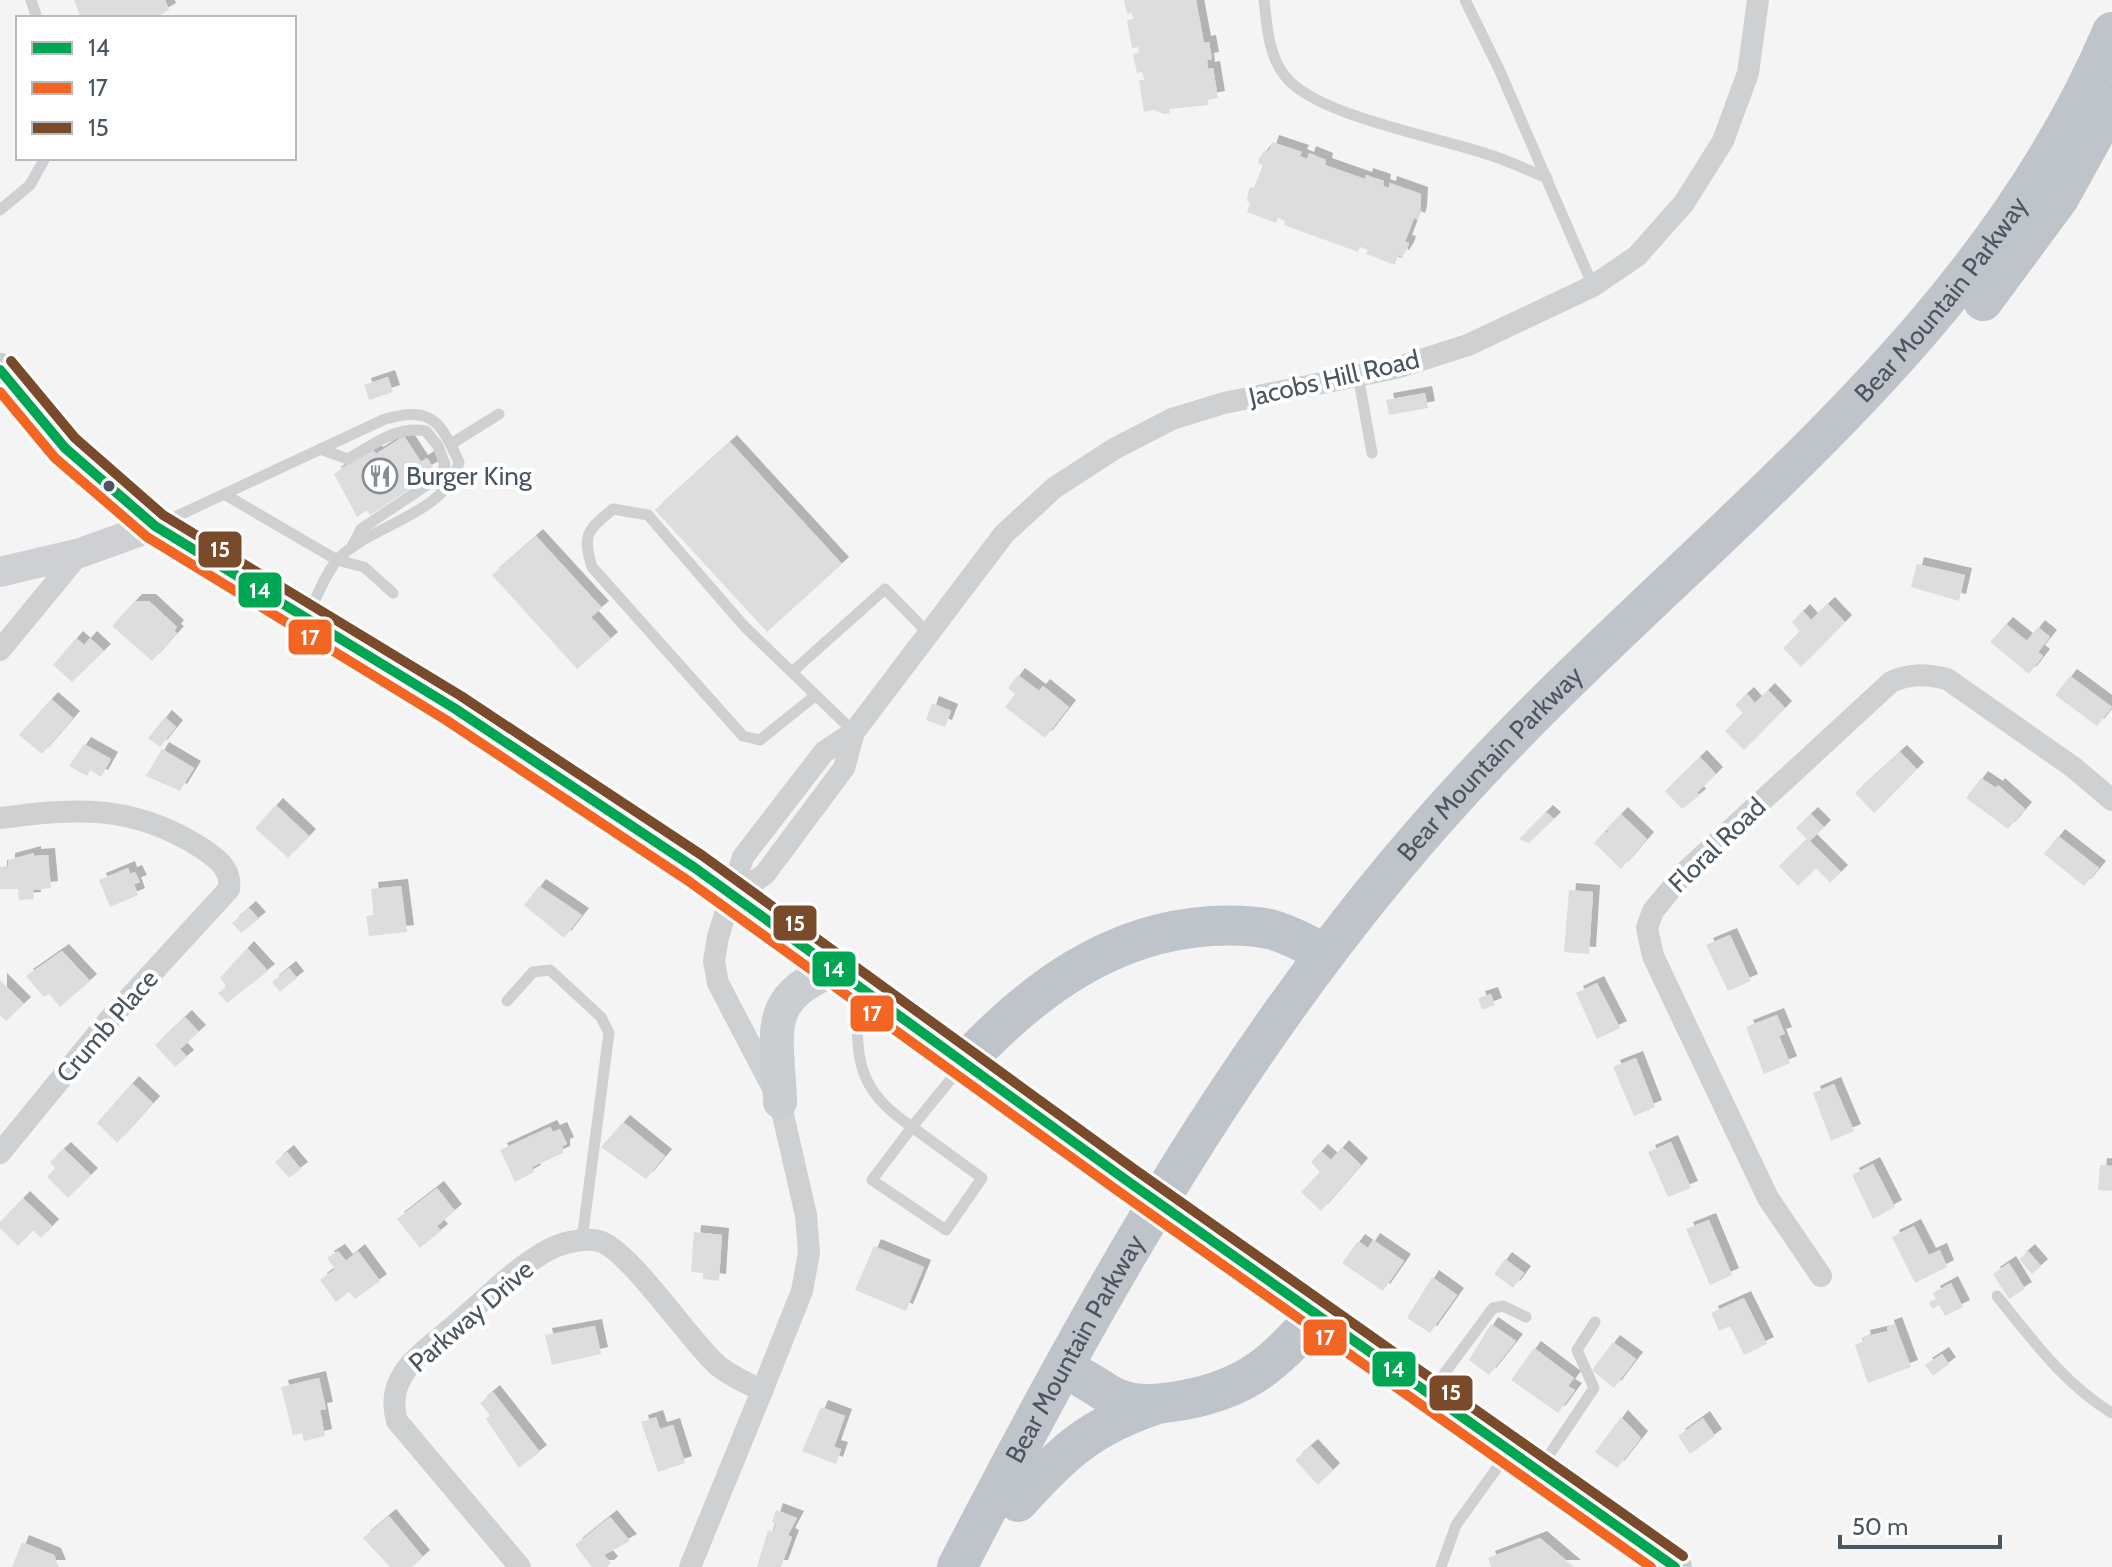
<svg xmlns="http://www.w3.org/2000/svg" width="2112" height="1567" font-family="Cabin,sans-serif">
  <defs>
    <filter id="shadow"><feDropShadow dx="7" dy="-7" stdDeviation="0" flood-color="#0004"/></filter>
  </defs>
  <rect width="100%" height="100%" fill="#f4f4f4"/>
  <g fill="#ddddde" filter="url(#shadow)">
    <path d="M74 0H165L169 10 155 18H81Z"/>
    <path d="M1124 0H1196L1204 43 1209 42 1212 59 1207 60 1208 69 1213 68 1218 98 1207 100 1209 105 1169 109 1170 113 1164 114 1154 110 1144 112 1139 80H1144L1142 72 1137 73 1133 54 1139 53 1138 47 1132 48 1127 20 1133 19 1132 13 1127 14Z"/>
    <path d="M1272 142 1302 152 1300 156 1307 159 1309 153 1326 160 1325 165 1365 179 1366 175 1384 181 1383 186 1389 188 1390 183 1421 194 1420 213 1418 220 1414 218 1405 242 1409 243 1407 249 1402 257 1398 255 1395 265 1366 254 1368 250 1360 247 1358 252 1284 225 1285 221 1278 218 1276 223 1247 212 1250 203 1247 201 1248 192 1250 187 1254 188 1263 165 1258 163 1260 157 1265 150 1269 151Z"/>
    <path d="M388 377 393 392 369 400 364 385Z"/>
    <path d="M1425 393 1428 408 1389 415 1386 400Z"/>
    <path d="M404 436 421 462 427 458 433 467 423 473 427 478 370 515 367 510 357 517 334 474 371 447 376 454Z"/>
    <path d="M730 442 842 564 767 632 655 510Z"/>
    <path d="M536 536 602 608 591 617 611 639 577 669 492 575Z"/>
    <path d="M1917 564 1965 575 1959 601 1911 587Z"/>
    <path d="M135 601H149L177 627 174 631 177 633 152 661 112 626Z"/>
    <path d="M1828 604 1845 622 1801 667 1783 648 1800 632 1792 622 1803 611 1811 620Z"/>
    <path d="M2006 624 2027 641 2038 627 2050 637 2038 652 2043 656 2029 674 1990 642Z"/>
    <path d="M76 638 84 645 90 638 104 651 72 682 53 665Z"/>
    <path d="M1018 675 1039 691 1043 686 1069 707 1045 738 1005 707 1015 694 1008 688Z"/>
    <path d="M2070 676 2112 707 2097 726 2055 695Z"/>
    <path d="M1768 690 1785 708 1744 750 1725 731 1743 713 1735 705 1747 694 1755 703Z"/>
    <path d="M51 699 73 718 42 754 19 735Z"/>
    <path d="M932 703 951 711 945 727 926 720Z"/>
    <path d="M165 717 176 727 160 747 148 738Z"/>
    <path d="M84 744 111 759 101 777 90 770 87 776 69 766Z"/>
    <path d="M162 749 194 768 180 791 146 776Z"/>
    <path d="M1900 752 1917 769 1874 813 1855 793Z"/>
    <path d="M1700 757 1716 774 1697 793 1699 796 1682 809 1665 791Z"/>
    <path d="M1981 778 1996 788 1998 785 2025 809 2008 829 1966 798Z"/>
    <path d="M276 805 309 836 288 858 255 828Z"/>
    <path d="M1546 812 1554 819 1529 843 1519 839Z"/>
    <path d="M1621 814 1647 839 1621 869 1594 843 1605 831 1608 834 1607 828Z"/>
    <path d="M1811 814 1824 827 1810 841 1841 872 1830 883 1816 868 1798 886 1779 866 1807 839 1796 828Z"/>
    <path d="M2058 836 2099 868 2084 886 2044 854Z"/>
    <path d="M34 853V856L48 855 51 888 33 890 34 899 19 900 18 889H0V867L8 866V860Z"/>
    <path d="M128 868 130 874 135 872 140 882 134 884 138 895 110 907 99 880Z"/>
    <path d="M401 886 407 932 369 936 366 916 374 915 371 889Z"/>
    <path d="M539 886 582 915 564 938 524 905Z"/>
    <path d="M1569 890 1593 892 1589 954 1564 952Z"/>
    <path d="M249 908 259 919 241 933 232 923Z"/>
    <path d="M1730 935 1751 981 1728 991 1706 945Z"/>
    <path d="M247 948 268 971 227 1003 218 993 227 986 220 978Z"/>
    <path d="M62 951 90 981 60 1007 49 994 44 997 26 976Z"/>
    <path d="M289 968 297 978 280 992 272 982Z"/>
    <path d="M0 980 24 1004 6 1021 0 1015Z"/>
    <path d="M1597 983 1620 1028 1597 1039 1576 993Z"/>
    <path d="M1491 994 1495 1005 1482 1010 1478 998Z"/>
    <path d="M1777 1015 1785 1034 1779 1036 1790 1063 1764 1074 1746 1027Z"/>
    <path d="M185 1017 199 1032 180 1049 187 1057 175 1067 155 1045Z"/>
    <path d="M1636 1058 1655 1107 1634 1116 1613 1067Z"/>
    <path d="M132 1083 153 1103 117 1143 97 1123Z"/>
    <path d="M1834 1084 1854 1131 1831 1141 1813 1093Z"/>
    <path d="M623 1122 665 1156 646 1179 601 1147Z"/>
    <path d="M550 1127 553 1132 560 1129 567 1144 563 1146V1153L532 1167 534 1172 515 1182 500 1150Z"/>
    <path d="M1671 1142 1691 1188 1668 1197 1648 1152Z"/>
    <path d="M1342 1147 1361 1165 1321 1211 1301 1192 1320 1172 1311 1162 1321 1151 1331 1160Z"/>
    <path d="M64 1149 91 1175 68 1198 47 1177 55 1168 50 1162Z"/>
    <path d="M287 1152 301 1169 289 1178 275 1162Z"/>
    <path d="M1873 1164 1895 1207 1873 1219 1852 1175Z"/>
    <path d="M2100 1165 2112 1166V1191L2098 1190Z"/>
    <path d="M437 1188 455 1211 437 1226 441 1231 420 1248 397 1219Z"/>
    <path d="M23 1198 52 1226 41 1238 33 1230 18 1246 0 1228V1222Z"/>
    <path d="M1709 1220 1732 1275 1710 1285 1686 1229Z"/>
    <path d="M1914 1226 1929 1255 1940 1250 1947 1267 1915 1283 1892 1237Z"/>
    <path d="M694 1232 722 1235 719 1281 703 1279V1273L691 1272Z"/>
    <path d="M1373 1240 1404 1261 1383 1291 1342 1263 1358 1241 1368 1248Z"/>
    <path d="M874 1246 924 1267 906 1311 855 1290Z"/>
    <path d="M338 1251 346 1261 358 1251 380 1281 355 1299 349 1292 336 1302 320 1280 335 1269 327 1258Z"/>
    <path d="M2028 1251 2041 1266 2032 1274 2019 1259Z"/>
    <path d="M1505 1259 1524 1273 1513 1288 1494 1274Z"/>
    <path d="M2009 1263 2025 1289 2009 1299 1993 1274Z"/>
    <path d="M1432 1277 1457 1295 1430 1333 1407 1318Z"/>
    <path d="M1951 1283 1963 1307 1945 1316 1939 1305 1932 1309 1929 1302 1936 1299 1933 1293Z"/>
    <path d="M1744 1298 1767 1344 1744 1355 1730 1326 1719 1331 1711 1313Z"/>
    <path d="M1491 1324 1516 1341 1489 1375 1469 1360Z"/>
    <path d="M1895 1324 1911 1367 1868 1383 1855 1345 1864 1341 1863 1337 1888 1331 1887 1327Z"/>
    <path d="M595 1326 601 1354 552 1365 545 1335Z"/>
    <path d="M1613 1342 1636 1359 1614 1388 1592 1370Z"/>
    <path d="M1534 1348 1574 1378 1568 1386 1575 1390 1558 1413 1511 1380Z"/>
    <path d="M1942 1354 1949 1364 1933 1376 1925 1365Z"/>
    <path d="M319 1378 326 1409 320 1410 325 1436 304 1441 302 1433 293 1435 281 1387Z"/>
    <path d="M493 1392 540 1452 519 1468 486 1419 490 1415 480 1403Z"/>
    <path d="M821 1407 845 1416 834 1447 841 1449 836 1464 802 1451Z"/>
    <path d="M656 1417 660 1429 673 1425 685 1463 658 1472 641 1422Z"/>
    <path d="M1621 1417 1641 1438 1617 1468 1595 1452Z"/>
    <path d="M1703 1418 1715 1436 1690 1454 1678 1436Z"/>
    <path d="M1311 1446 1333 1470 1318 1485 1295 1460Z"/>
    <path d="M776 1510 797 1518 788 1535 792 1537 781 1567H757L768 1530 773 1532 776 1524 772 1522Z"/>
    <path d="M389 1516 423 1557 412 1567H390L363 1538Z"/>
    <path d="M610 1517 630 1541 604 1555 611 1563 607 1567H592L575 1545Z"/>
    <path d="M1540 1538 1574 1567H1491L1488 1558Z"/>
    <path d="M22 1542 54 1555 59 1567H12Z"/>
  </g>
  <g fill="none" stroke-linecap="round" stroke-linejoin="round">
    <g stroke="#ced0d2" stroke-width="11">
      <path d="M31 0 37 18"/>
      <path d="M1264 0C1267 25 1268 55 1285 76 1316 117 1445 138 1496 157 1513 163 1530 171 1547 178"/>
      <path d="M1465 0 1499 69 1593 286"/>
      <path d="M0 210 30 185 45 158"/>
      <path d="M1358 375 1372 453"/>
      <path d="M451 444 499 414"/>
      <path d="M320 449 348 459C373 445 397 425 426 431L438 446 445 465 439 477 361 529 352 547"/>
      <path d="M224 494 337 560 364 567 393 593"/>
      <path d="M160 524 385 419C432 406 440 421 459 462 446 515 374 523 339 558 326 572 317 597 308 614"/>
      <path d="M792 672 885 589 928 633"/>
      <path d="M816 695 760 740 743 736 592 567C582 534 587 531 613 509L648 515 744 626 854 732"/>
      <path d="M858 994C856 1059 855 1088 912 1127L960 1068"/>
      <path d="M507 1001 533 972 550 970 601 1017 609 1033 582 1240"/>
      <path d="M912 1127 982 1178 946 1230 872 1180Z"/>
      <path d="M1997 1296C2031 1338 2065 1385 2112 1413"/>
      <path d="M1432 1390 1493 1308 1503 1306 1526 1317"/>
      <path d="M1541 1467 1594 1388 1577 1350 1595 1322"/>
      <path d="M1441 1567 1456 1525 1507 1454"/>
    </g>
    <g stroke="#ced0d2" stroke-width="22">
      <path d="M0 650 80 553"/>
      <path d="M0 818C77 808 132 804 200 847 217 858 232 869 229 889L108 1021 0 1153"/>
      <path d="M733 896 765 874 844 768 854 732"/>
      <path d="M1821 1276 1768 1198 1653 956 1647 928 1653 911 1686 871 1891 682C1911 673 1926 674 1947 679L2073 767 2112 800"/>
      <path d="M762 1391 802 1291 809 1253 806 1215 780 1102 718 983 714 961 718 937 743 857 824 752 854 732 1004 534 1054 488 1114 449 1172 419 1224 403 1396 368 1468 345 1593 286 1637 256 1684 203 1723 141 1748 73 1758 0"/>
      <path d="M520 1567 397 1421C384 1377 420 1355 450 1329 482 1303 514 1268 550 1249 564 1242 590 1236 604 1243 634 1258 687 1336 715 1363 727 1375 748 1383 762 1391L690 1567"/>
    </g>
    <path stroke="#ced0d4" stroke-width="30" d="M0 572 80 553 155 526"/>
    <g stroke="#caced1" stroke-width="34">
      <path d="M0 370 65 448 155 526 454 708 695 868 1126 1180 1675 1567"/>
      <path d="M780 1102C778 1033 760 998 836 969"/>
    </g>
    <g stroke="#bec4c9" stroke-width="40">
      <path d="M1983 301 2059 198 2112 102"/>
      <path d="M965 1062C1033 990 1110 932 1212 926 1233 925 1254 925 1273 930 1291 935 1308 945 1324 953"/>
      <path d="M1084 1379C1095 1385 1105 1393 1116 1398 1134 1406 1153 1405 1172 1402 1241 1392 1273 1367 1317 1314"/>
      <path d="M1018 1502C1062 1453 1091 1426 1155 1405"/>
      <path id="s1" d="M957 1567C1098 1294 1249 1022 1458 794 1684 545 1977 351 2112 32"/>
    </g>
    <g stroke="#fff" stroke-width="16">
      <path id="bus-1" d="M0 370 65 448 155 526 454 708 695 868 1126 1180 1675 1567"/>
    </g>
    <g stroke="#fff" stroke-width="16">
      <path id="bus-2" d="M0 392 55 458 147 537 446 720 687 880 1118 1191 1651 1567"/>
    </g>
    <g stroke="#fff" stroke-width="16">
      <path id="bus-3" d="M11 361 75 438 163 515 461 696 703 856 1134 1169 1683 1556"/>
    </g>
    <use href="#bus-1" stroke="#00a651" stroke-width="10"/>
    <use href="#bus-2" stroke="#f26522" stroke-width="10"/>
    <use href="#bus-3" stroke="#7a4b2a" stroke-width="10"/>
  </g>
  <defs>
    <g id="restaurant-ring" transform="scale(1.8)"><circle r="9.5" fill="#fff" stroke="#868d94" stroke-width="1.5"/><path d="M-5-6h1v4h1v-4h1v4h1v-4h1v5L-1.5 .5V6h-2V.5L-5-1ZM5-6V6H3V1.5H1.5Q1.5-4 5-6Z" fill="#868d94"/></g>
  </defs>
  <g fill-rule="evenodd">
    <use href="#restaurant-ring" x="380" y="476"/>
  </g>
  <circle fill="#4a5661" stroke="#fff" stroke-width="3" cx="109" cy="486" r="7"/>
  <g text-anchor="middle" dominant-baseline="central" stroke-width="8" stroke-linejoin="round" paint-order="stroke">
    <g font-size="26" fill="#4a5661" stroke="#fff">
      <text stroke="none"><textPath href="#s1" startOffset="1616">Bear Mountain Parkway</textPath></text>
      <text transform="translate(1334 378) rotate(-13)">Jacobs Hill Road</text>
      <text stroke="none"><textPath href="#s1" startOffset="968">Bear Mountain Parkway</textPath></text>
      <text transform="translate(1717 845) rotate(-44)">Floral Road</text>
      <text transform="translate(107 1026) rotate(-49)">Crumb Place</text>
      <text transform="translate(471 1316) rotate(-41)">Parkway Drive</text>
      <text stroke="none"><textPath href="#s1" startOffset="248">Bear Mountain Parkway</textPath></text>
    </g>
    <g font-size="26" fill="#4a5661" stroke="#fff" text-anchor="start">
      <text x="406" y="476">Burger King</text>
    </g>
  </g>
  <g stroke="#fff" stroke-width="3">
    <rect x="197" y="530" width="46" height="39" rx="8" fill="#7a4b2a"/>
    <rect x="237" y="571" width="46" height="38" rx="8" fill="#00a651"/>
    <rect x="287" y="618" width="46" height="38" rx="8" fill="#f26522"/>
    <rect x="772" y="904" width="46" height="38" rx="8" fill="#7a4b2a"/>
    <rect x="811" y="950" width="46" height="38" rx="8" fill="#00a651"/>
    <rect x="849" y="994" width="46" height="39" rx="8" fill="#f26522"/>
    <rect x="1302" y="1318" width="46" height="39" rx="8" fill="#f26522"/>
    <rect x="1371" y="1350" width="46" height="38" rx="8" fill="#00a651"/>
    <rect x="1428" y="1374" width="46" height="38" rx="8" fill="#7a4b2a"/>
  </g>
  <g font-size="22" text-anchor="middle" font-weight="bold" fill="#fff">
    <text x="220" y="557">15</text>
    <text x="260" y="598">14</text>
    <text x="310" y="645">17</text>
    <text x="795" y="931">15</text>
    <text x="834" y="977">14</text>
    <text x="872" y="1021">17</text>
    <text x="1325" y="1345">17</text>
    <text x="1394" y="1377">14</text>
    <text x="1451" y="1400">15</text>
  </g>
  <rect x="16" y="16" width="280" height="144" fill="#ffffff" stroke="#b7bbc0" stroke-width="2"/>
  <rect x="32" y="42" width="40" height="12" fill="#00a651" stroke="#b7bbc0" stroke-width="2"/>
  <text x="88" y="56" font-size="24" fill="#4a5661">14</text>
  <rect x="32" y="82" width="40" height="12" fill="#f26522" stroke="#b7bbc0" stroke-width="2"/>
  <text x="88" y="96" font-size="24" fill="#4a5661">17</text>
  <rect x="32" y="122" width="40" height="12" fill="#7a4b2a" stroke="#b7bbc0" stroke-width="2"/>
  <text x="88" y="136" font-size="24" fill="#4a5661">15</text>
  <path d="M1840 1535v12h160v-12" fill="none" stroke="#4a5661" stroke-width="4"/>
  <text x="1852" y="1535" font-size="24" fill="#4a5661" stroke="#ffffff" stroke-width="6" paint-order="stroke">50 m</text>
</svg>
